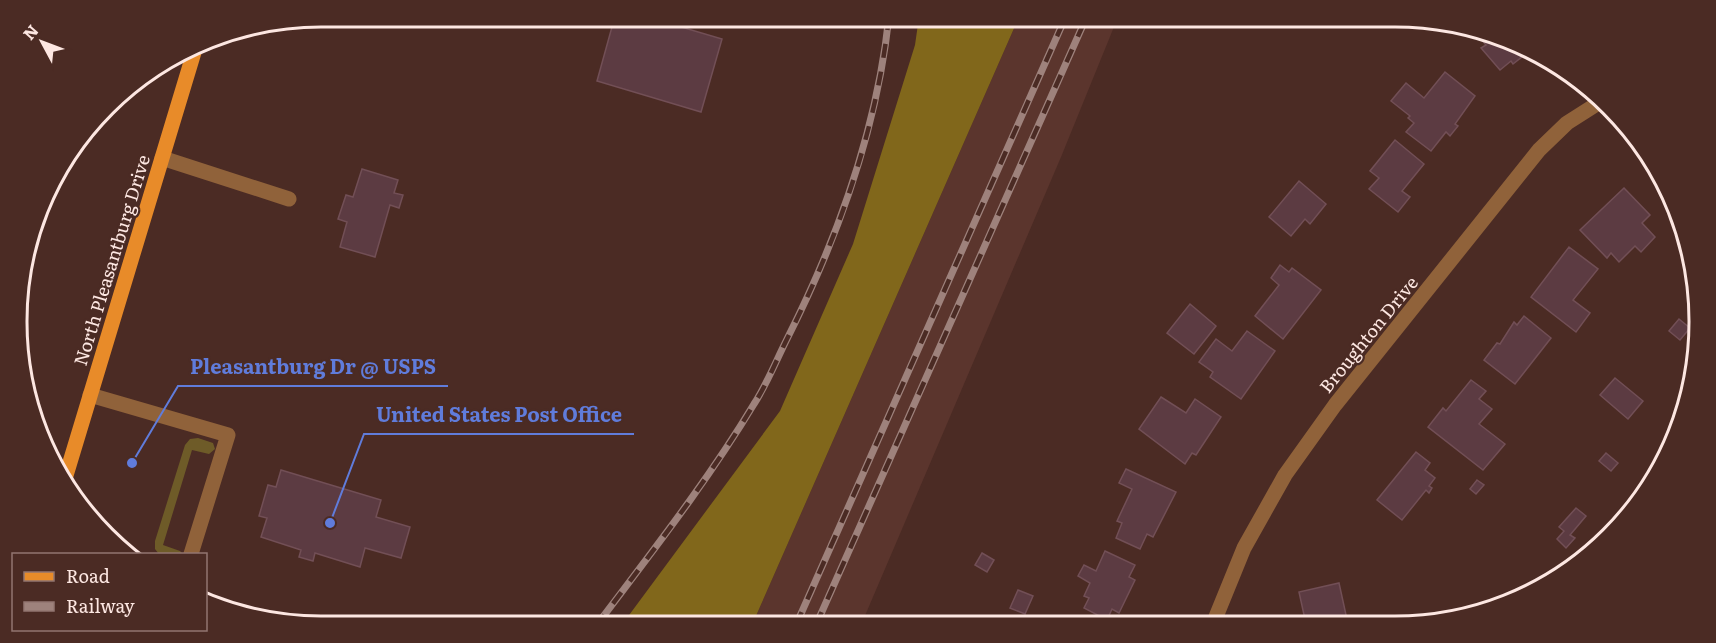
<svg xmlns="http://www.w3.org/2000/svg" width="1716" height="643" font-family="Literata,serif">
  <rect width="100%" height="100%" fill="#4b2b24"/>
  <path fill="#5b352d" d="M1019 17H1118L1061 157 861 625H752Z"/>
  <path fill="#6e5b28" d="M198 438 213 443 215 449 209 454 192 450 163 545 180 551 183 554H159L155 549V541L185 445 190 439Z"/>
  <path fill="#81671b" d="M919 17H1019L752 625 621 626 780 411 853 244 915 45Z"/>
  <g fill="#5c3b42" stroke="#724f56" stroke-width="1.5">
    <path d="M615 16H644L722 39 701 112 597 81Z"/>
    <path d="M1471 27H1474L1527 53 1513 64 1511 61 1500 70 1481 48 1486 45Z"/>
    <path d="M1445 72 1475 96 1455 124 1458 126 1450 136 1446 132 1431 151 1406 132 1414 123 1408 118 1410 116 1391 101 1406 83 1424 98Z"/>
    <path d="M1395 140 1424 164 1402 191 1410 197 1398 212 1369 189 1379 178 1370 171Z"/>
    <path d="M362 169 398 180 394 193 403 195 399 208 390 205 375 257 340 247 347 222 338 219 346 195 353 197Z"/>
    <path d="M1299 181 1326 204 1310 224 1305 219 1291 236 1269 217Z"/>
    <path d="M1624 188 1650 215 1642 223 1655 237 1641 252 1635 246 1619 262 1611 253 1607 258 1580 230Z"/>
    <path d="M1569 247 1598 269 1573 300 1590 313 1576 332 1531 297Z"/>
    <path d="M1280 265 1289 272 1292 268 1321 290 1283 339 1255 316 1279 285 1271 278Z"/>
    <path d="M1190 304 1216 326 1194 354 1167 333Z"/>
    <path d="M1524 316 1551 338 1515 384 1484 360 1497 343 1500 344 1514 322 1517 325Z"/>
    <path d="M1679 319 1690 328 1680 340 1669 331Z"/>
    <path d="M1247 331 1275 351 1241 399 1210 377 1213 372 1199 362 1216 339 1232 351Z"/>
    <path d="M1615 378 1643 401 1628 419 1600 395Z"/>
    <path d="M1471 380 1486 391 1479 399 1492 409 1479 424 1505 444 1483 470 1428 427 1443 408 1446 411Z"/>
    <path d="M1161 397 1186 413 1195 399 1221 417 1196 455 1192 453 1185 464 1139 429Z"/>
    <path d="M1416 452 1430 463 1425 470 1435 478 1429 486 1432 488 1429 493 1426 490 1402 520 1377 500Z"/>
    <path d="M1606 453 1618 463 1611 471 1599 461Z"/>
    <path d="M1126 469 1176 492 1153 537 1147 534 1140 549 1116 538 1122 523 1117 521 1132 489 1119 483Z"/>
    <path d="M281 470 381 500 376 517 410 527 401 558 365 548 360 567 315 553 313 561 299 557 301 550 261 537 267 518 259 516 268 485 276 487Z"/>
    <path d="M1477 480 1484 485 1476 494 1470 489Z"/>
    <path d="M1576 508 1586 516 1570 535 1575 538 1566 548 1557 539 1564 531 1559 527Z"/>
    <path d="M1105 551 1135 565 1129 577 1135 580 1119 613 1112 609 1107 620 1084 608 1089 598 1084 596 1090 583 1078 576 1084 565 1096 571Z"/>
    <path d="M982 553 994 560 987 572 975 565Z"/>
    <path d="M1339 583 1348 624H1306L1299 592Z"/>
    <path d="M1018 590 1033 596 1025 614 1010 608Z"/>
    <path d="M1064 616 1084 625H1053L1056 617 1062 620Z"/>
  </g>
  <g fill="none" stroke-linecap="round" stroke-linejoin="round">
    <g stroke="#90623a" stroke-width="15">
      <path d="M162 158 289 199"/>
      <path d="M90 395 228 435 191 554"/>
      <path d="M1213 624 1244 548 1285 475 1335 405 1539 150 1567 123 1600 102"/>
    </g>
    <path stroke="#e88b29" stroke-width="15" d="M64 482 195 49"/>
    <g stroke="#9e827c" stroke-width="7">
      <g id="rail">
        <path d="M796 625 1066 16"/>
        <path d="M816 625 1087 16"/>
        <path d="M596 626C651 553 707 482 754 404 767 384 776 361 787 339 838 238 877 130 889 16"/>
      </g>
    </g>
    <use href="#rail" stroke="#4b2b24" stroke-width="4.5" stroke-dasharray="14" stroke-linecap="butt"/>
  </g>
  <g text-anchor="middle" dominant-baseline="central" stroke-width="4.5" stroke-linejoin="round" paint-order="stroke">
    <g font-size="18" fill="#fde7e2" stroke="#4b2b24">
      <text transform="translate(111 260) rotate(-73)">North Pleasantburg Drive</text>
      <text transform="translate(1368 334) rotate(-51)">Broughton Drive</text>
    </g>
  </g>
  <path d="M0 0H1716V643H0ZM321 27H1395A294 294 0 0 1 1689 321V322A294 294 0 0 1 1395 616H321A294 294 0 0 1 27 322V321A294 294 0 0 1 321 27Z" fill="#4b2b24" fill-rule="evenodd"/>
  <path fill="none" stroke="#fde7e2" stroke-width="3" d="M321 27H1395A294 294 0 0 1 1689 321V322A294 294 0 0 1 1395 616H321A294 294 0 0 1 27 322V321A294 294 0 0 1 321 27Z"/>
  <path fill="none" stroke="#607cdb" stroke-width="2" d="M132 463L178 386H448M330 523L364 434H634"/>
  <g fill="#607cdb" stroke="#4b2b24" stroke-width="2">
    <circle cx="132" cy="463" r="6"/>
    <circle cx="330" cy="523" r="6"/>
  </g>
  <g font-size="20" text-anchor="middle" font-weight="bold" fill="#607cdb" stroke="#4b2b24" stroke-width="4.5" stroke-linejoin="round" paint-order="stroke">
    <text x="313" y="374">Pleasantburg Dr @ USPS</text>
    <text x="499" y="422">United States Post Office</text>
  </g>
  <rect x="12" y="553" width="195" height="78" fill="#4b2b24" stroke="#927670" stroke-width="1.5"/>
  <rect x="24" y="572" width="30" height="9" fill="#e88b29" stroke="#927670" stroke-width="1.5"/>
  <text x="66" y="583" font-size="18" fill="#fde7e2">Road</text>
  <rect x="24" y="602" width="30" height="9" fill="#9e827c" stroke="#927670" stroke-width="1.5"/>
  <text x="66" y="613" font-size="18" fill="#fde7e2">Railway</text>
  <g transform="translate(42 42) rotate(311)" stroke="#4b2b24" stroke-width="4.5" paint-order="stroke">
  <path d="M0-4.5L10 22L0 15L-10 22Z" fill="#fde7e2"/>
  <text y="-9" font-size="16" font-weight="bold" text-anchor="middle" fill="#fde7e2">N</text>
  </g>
</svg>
